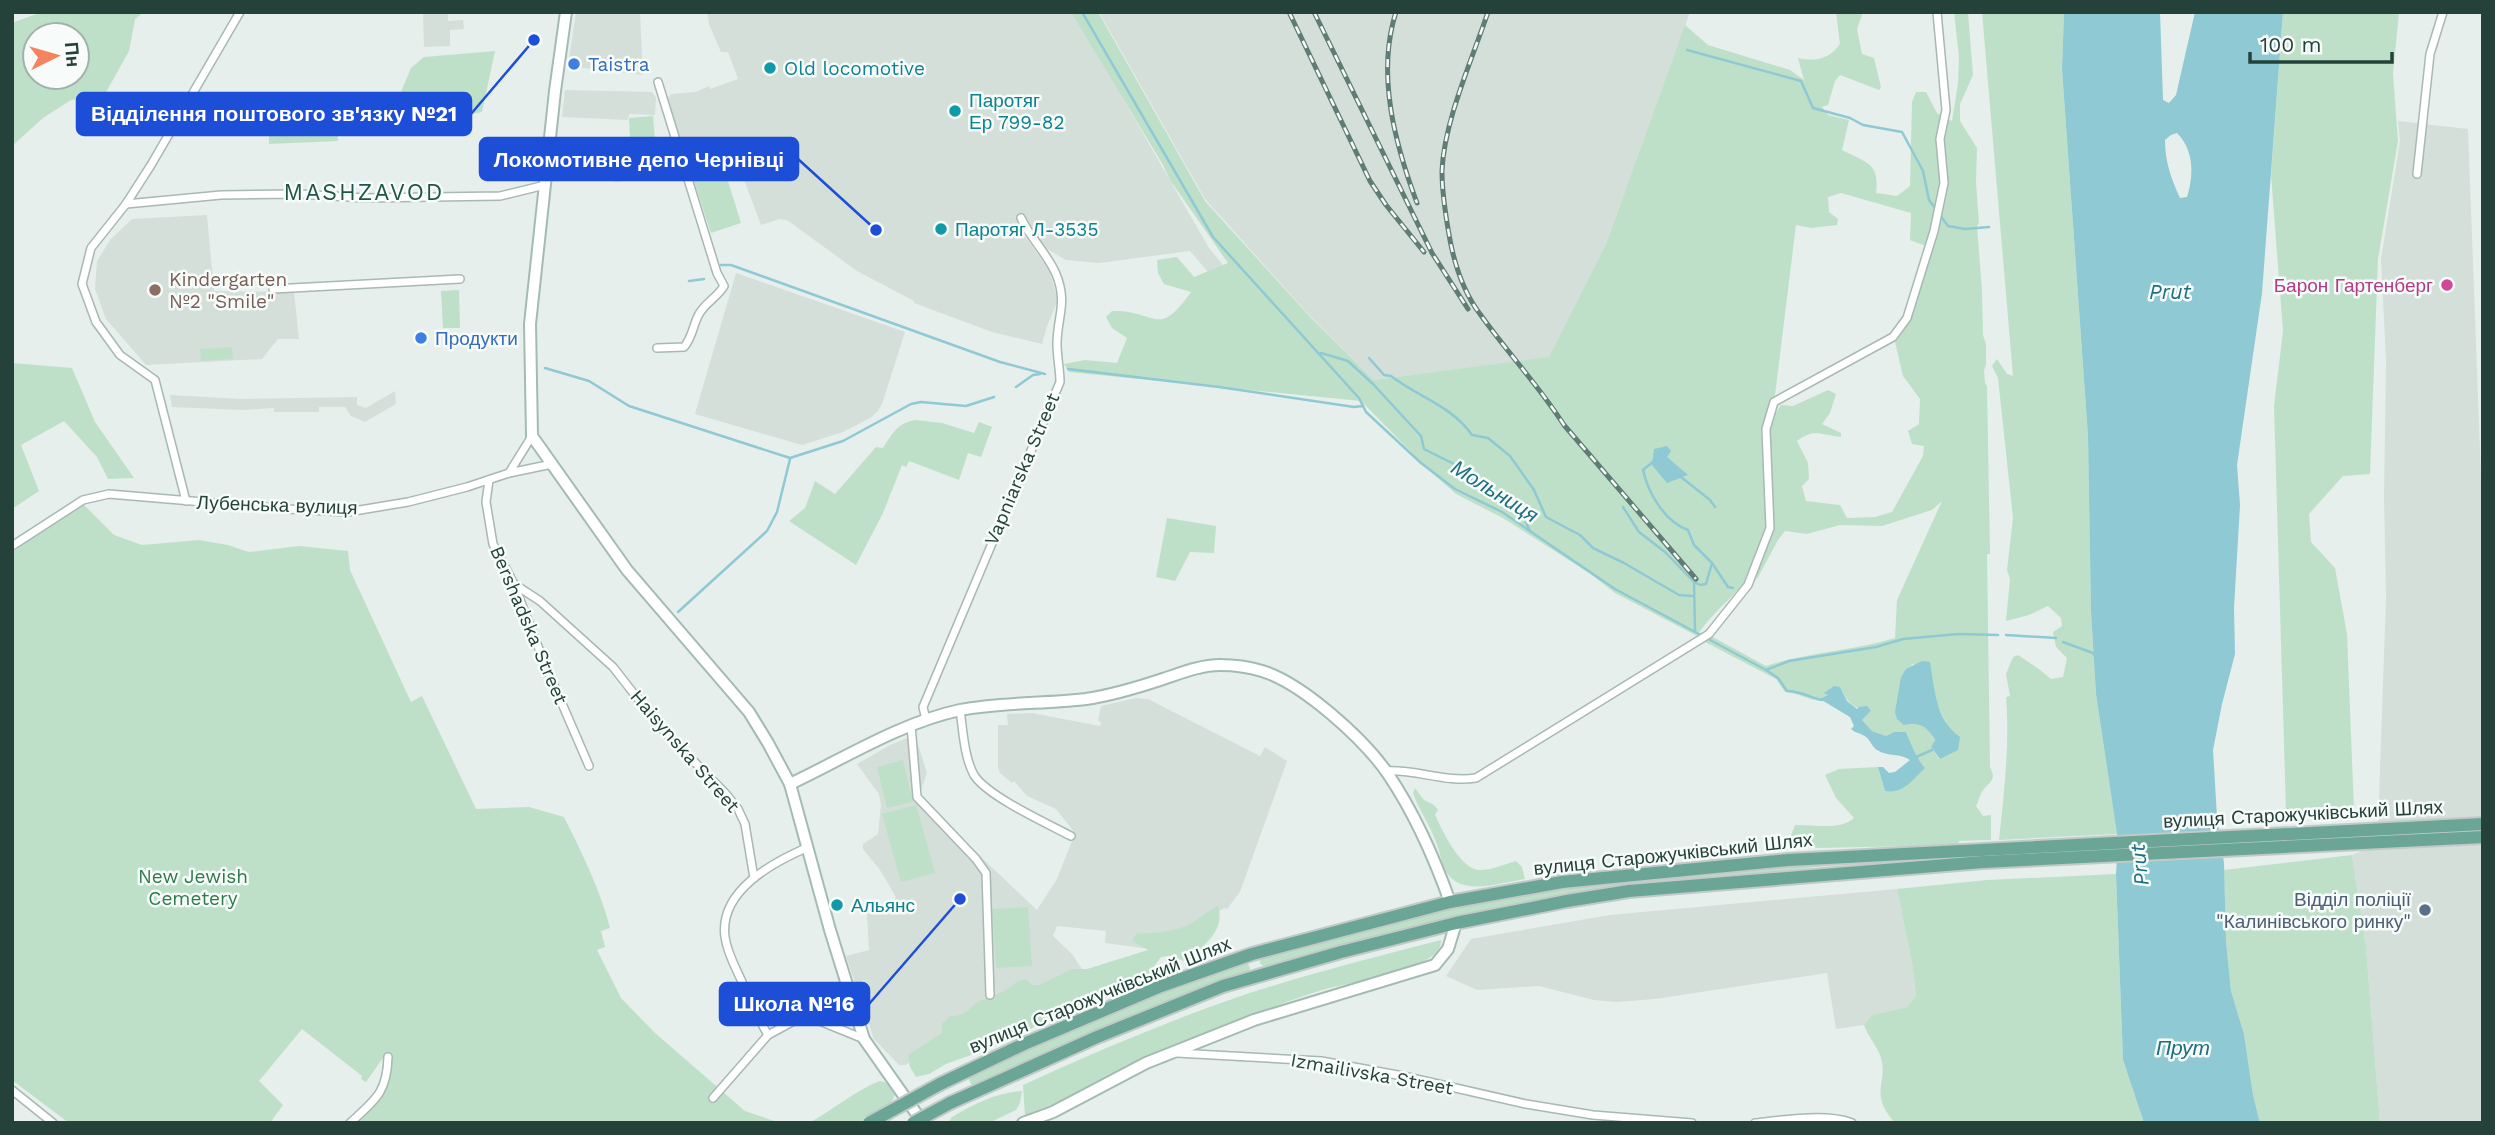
<svg xmlns="http://www.w3.org/2000/svg" width="2495" height="1135" font-family="'Work Sans',sans-serif">
  <rect width="100%" height="100%" fill="#e6efeb"/>
  <g fill="#d4dfda">
    <path d="M423 12H448V21L463 20 464 29 450 30V46L424 47Z"/>
    <path d="M576 12 640 13 643 75 568 66Z"/>
    <path d="M707 12H1073L1209 248 1223 265 1208 272 1190 251 1099 263 1066 260 1049 250 1031 232 1024 214 1017 215 1019 228 1049 270 1058 300 1047 326 1042 344 992 332 914 303V301L857 271 787 220 779 219 761 225 734 153 689 168 668 99 671 94 696 92 709 86 710 89 738 79 728 52H721L709 24Z"/>
    <path d="M1099 12H1690L1606 244 1549 358 1374 380 1308 314 1205 199Z"/>
    <path d="M565 90 652 92 656 98 655 115 629 114 628 120 562 117Z"/>
    <path d="M2398 121 2468 129 2483 531V823L2378 828 2386 597 2384 496 2386 361 2381 259 2400 141Z"/>
    <path d="M207 215 214 291 294 292 299 339H278L262 359 146 365 106 319 95 289 97 261 110 240 132 219Z"/>
    <path d="M736 273 905 332 882 404 878 411 870 418 843 432 802 445 695 414Z"/>
    <path d="M395 391 396 404 365 422 351 416 345 407H319V412H274V408L242 410 172 407 170 395 242 399 357 397V405L366 408Z"/>
    <path d="M1136 698 1148 699 1260 756 1265 747 1287 761 1240 892 1227 909 1225 908 1209 916 1157 950 1105 943 1106 931 1057 926 1053 936 1072 954 1082 969 982 1008 906 1065H899L874 1039 846 956 869 950 867 914 894 901 896 897 880 870 863 849V844L878 834 881 805 879 794 857 764 890 745 915 735 927 773 919 796 946 824 1037 910 1057 879 1075 833 1056 809 1027 796 1014 781 1012 783 1000 773 998 767V725H1008L1007 714 1032 713 1100 726 1101 722 1098 721 1101 706Z"/>
    <path d="M2483 837V1123H2380L2366 947 2352 855 2377 844Z"/>
    <path d="M1897 889 1912 963 1916 996 1907 1007 1872 1015 1864 1025 1836 1029 1827 973 1655 999 1616 1002 1594 1000 1539 986 1477 990 1446 976 1471 939 1610 915Z"/>
  </g>
  <g fill="#bfe0c8" fill-rule="evenodd">
    <path d="M42 12H144L135 19 129 51 105 94 71 100 43 118 12 146V23ZM35 35H77V77H35Z"/>
    <path d="M1071 12H1098L1205 201 1311 318 1374 380 1549 357 1606 244 1685 25 1708 45 1790 70 1804 80 1798 58C1815 62 1830 59 1840 44L1836 12H1863L1857 29 1862 54 1874 58 1881 87 1879 90 1840 75 1835 81 1828 105 1822 107 1828 115 1849 120 1842 150C1866 163 1880 162 1876 193L1897 196 1910 186 1912 102 1916 92H1926L1937 113 1952 121 1958 83 1959 57 1954 12H1968L1973 75 1960 104V121L1977 148 1976 182 1979 223 1977 226 1982 291 1983 335 1986 344V365L1984 370 1985 383 1987 386 1990 554H1987L1990 767C1996 779 1992 780 1984 789 1980 793 1979 801 1976 806L1983 816 1991 815V840L1959 841 1958 845 1820 848 1787 846 1795 825C1813 824 1840 831 1854 818L1836 798 1825 775 1839 769 1878 767 1885 791 1911 781 1924 768C1920 764 1908 739 1906 732H1894L1886 736 1872 731 1862 720 1871 711C1853 709 1848 703 1840 687L1819 701C1807 699 1798 693 1785 692L1776 679 1703 641 1711 636 1766 666C1808 652 1853 651 1895 638L1897 600 1942 501 1932 510 1882 526 1840 525 1807 534 1785 531 1778 540 1757 579 1754 567C1740 594 1713 610 1697 636L1615 593 1589 573 1503 518 1456 494 1432 473 1361 401 1069 372 1064 364 1085 360 1117 363 1127 338 1112 328 1106 317 1112 311C1158 310 1157 340 1191 292L1164 284 1158 273 1157 260 1177 257 1194 277 1228 263 1170 180 1163 165ZM1841 193 1911 213 1910 240 1923 245 1934 242 1911 319 1895 342 1903 376 1920 399 1919 424 1908 431 1912 444 1924 446 1923 456 1892 512 1875 517 1847 518 1840 505 1806 501 1802 486 1809 479 1808 463 1797 441C1814 428 1821 435 1841 437V433L1822 424 1830 413 1836 394 1828 390 1793 406 1781 405 1761 436 1771 401 1775 395 1796 225 1811 228 1837 225 1838 219 1829 212 1828 197ZM1913 664 1932 672C1930 706 1950 720 1957 750L1939 759 1931 747 1935 741 1926 727 1918 722 1901 677Z"/>
    <path d="M1982 12H2064L2062 69 2088 436 2091 612 2096 694 2117 834 1999 840C2004 793 2010 744 2006 697L2010 696 2006 674 2013 657 2018 655 2039 669 2051 679 2063 677 2067 658 2056 647 2053 632 2062 626 2061 618 2048 606 2029 615 2006 621 2010 579 2007 570 2013 518 1998 378 1992 366 1997 359 2007 374 2013 376Z"/>
    <path d="M2283 12H2399L2393 74 2398 141 2378 259 2370 474 2343 476 2309 514 2311 542 2335 568 2347 634 2354 810 2286 812 2274 406 2283 331 2271 175Z"/>
    <path d="M495 51 482 112 467 115 465 97 440 101 428 112 395 118 398 99 411 68 424 57Z"/>
    <path d="M336 104 338 141 269 144 268 106Z"/>
    <path d="M653 116 656 153 631 155 629 118Z"/>
    <path d="M656 157 658 177 615 182V159Z"/>
    <path d="M723 165 741 223 711 233 692 175Z"/>
    <path d="M459 290 460 328H443L441 291Z"/>
    <path d="M232 347 233 359 201 361 200 349Z"/>
    <path d="M12 363 72 368 95 422 134 478 108 479 97 457 64 421 21 445 39 491 12 509Z"/>
    <path d="M916 420 942 423 974 433 979 422 992 427 981 457 968 453 959 480 909 461 906 467 902 465 883 513 856 565 789 521 805 508 815 481 835 494 876 447 883 448C892 434 898 422 916 420Z"/>
    <path d="M84 505 114 535 142 545 199 540 228 545 249 552 299 546 348 551 350 570 411 702 422 696 476 809 529 807 564 817C582 853 600 889 610 928L601 931 605 947 597 950 621 998 655 1033 745 1111 780 1123H353C365 1112 386 1096 390 1078 391 1071 390 1062 390 1055H385L366 1082 361 1079 362 1076 302 1029 259 1081 283 1105 270 1123H69L12 1080V553L50 523Z"/>
    <path d="M1167 518 1216 526 1214 553 1190 552 1175 581 1156 577Z"/>
    <path d="M903 760 913 802 887 808 877 767Z"/>
    <path d="M1415 788 1424 800 1434 805 1438 810 1435 815C1442 830 1460 869 1479 870 1489 871 1506 864 1516 861L1522 867 1525 879C1504 882 1462 897 1447 873 1442 865 1440 852 1436 842 1430 825 1419 810 1413 793Z"/>
    <path d="M916 805 935 873 901 882 882 814Z"/>
    <path d="M2352 855 2366 947 2380 1123H2260L2253 1095 2244 1034 2231 991 2226 941 2224 870Z"/>
    <path d="M1909 856 1637 888 1634 882 1638 876Z"/>
    <path d="M2116 874 2123 1060 2144 1123H1895C1867 1092 1890 1082 1880 1055 1876 1045 1868 1036 1864 1025L1872 1015 1907 1007 1916 996 1912 963 1897 889 1987 880Z"/>
    <path d="M1621 879 1623 884 1621 889 1340 947 1264 967 1260 963V957L1450 908Z"/>
    <path d="M1218 906C1226 931 1203 947 1185 961L1168 956 1161 957 1145 979 1086 1002 993 1047 946 1064 929 1074 916 1077 910 1067 908 1055 942 1033V1024L950 1016C965 1017 969 1007 980 1001 989 996 999 995 1007 989 1015 984 1017 979 1027 980L1032 985H1039L1072 969H1087L1148 950 1132 941 1136 934C1154 932 1172 933 1188 925 1198 920 1207 911 1218 906Z"/>
    <path d="M1028 907 1032 966 996 968 992 909Z"/>
    <path d="M1441 940C1444 971 1343 983 1319 991 1280 1003 1243 1019 1205 1035 1183 1044 1161 1051 1141 1062 1102 1081 1065 1101 1025 1116L1023 1085C1093 1053 1163 1023 1235 998 1303 975 1372 958 1441 940Z"/>
    <path d="M1246 960 1250 968 1249 972 1166 1002 975 1085 971 1084 969 1080 971 1075C1061 1033 1153 994 1246 960Z"/>
    <path d="M880 1081 887 1083 895 1095C880 1129 840 1123 809 1123 833 1110 856 1090 880 1081Z"/>
    <path d="M1022 1091 1020 1103 1016 1110 989 1123H948L952 1117C975 1104 995 1093 1022 1091Z"/>
  </g>
  <g fill="#8ec9d4" fill-rule="evenodd">
    <path d="M2064 12H2160L2163 100 2169 103 2176 95 2195 12H2283L2262 293 2237 465 2240 505 2234 608 2235 654 2222 704 2213 750 2217 817 2224 863 2226 941 2231 991 2244 1034 2253 1095 2260 1123H2144L2123 1060 2116 874 2118 841 2096 694 2091 612 2088 436 2062 69ZM2177 133C2194 150 2194 175 2187 197L2180 198C2171 178 2165 162 2165 140L2171 135Z"/>
    <path d="M1667 446 1671 451 1667 457 1688 475 1667 483 1652 465 1654 449Z"/>
    <path d="M1922 661 1930 662C1935 690 1935 719 1960 737L1958 750 1940 759 1931 747 1935 740C1926 726 1921 722 1904 725L1897 719 1895 712 1901 677 1906 669Z"/>
    <path d="M1834 686 1840 687 1847 701 1857 709 1859 707 1867 706 1871 711 1862 720 1872 731 1886 736 1894 732H1906C1909 740 1919 763 1925 768 1912 780 1904 794 1885 791L1878 767H1883L1889 773 1895 772 1910 760C1900 753 1888 757 1877 750 1872 747 1871 741 1866 737 1861 733 1855 733 1851 729L1854 726 1850 717 1820 699 1828 695 1824 693Z"/>
  </g>
  <g fill="none" stroke-linecap="round" stroke-linejoin="round">
    <g stroke="#8ec9d4" stroke-width="2.5">
      <path d="M1082 12 1213 237 1359 398 1366 412 1421 463 1455 489 1502 512 1615 589 1766 670 1789 661 1876 647 1903 639 1958 634 1998 635"/>
      <path d="M1687 50 1801 81 1813 108 1850 118 1863 125 1902 132 1923 171 1929 200 1935 208"/>
      <path d="M1940 215 1948 226 1965 229 1989 227"/>
      <path d="M721 265H731L1000 362 1045 374"/>
      <path d="M689 281 704 279"/>
      <path d="M1321 353 1348 361 1373 384 1421 436 1424 449 1454 464 1488 495 1514 507 1523 516 1530 531"/>
      <path d="M1369 358 1384 375 1391 376C1418 397 1452 406 1472 435L1488 438 1510 456 1534 490 1546 517 1580 535 1593 548 1624 563 1679 595 1692 596"/>
      <path d="M545 368 589 381 629 406 790 458 843 441 911 404 921 402 966 406 994 397"/>
      <path d="M1068 369 1219 387 1354 407 1363 406"/>
      <path d="M1016 387 1033 375 1040 374"/>
      <path d="M1681 477 1710 500 1715 507"/>
      <path d="M1623 507 1639 532 1665 552 1694 582 1700 585 1706 584 1712 563 1694 545 1688 530C1665 522 1648 493 1643 470L1654 461"/>
      <path d="M1712 563 1728 587 1733 588"/>
      <path d="M1694 582 1695 631"/>
      <path d="M678 612 767 531 777 512 790 459"/>
      <path d="M2006 635 2056 638"/>
      <path d="M2063 642 2093 653 2095 656"/>
      <path d="M1766 670 1778 678 1787 691C1800 691 1809 697 1822 700"/>
      <path d="M1916 757 1932 750"/>
    </g>
    <g stroke="#a8b8b2" stroke-width="10">
      <g id="street">
        <path d="M2417 174 2430 54 2443 12"/>
        <path d="M126 204 221 195 299 194 365 198 500 196 545 185"/>
        <path d="M273 289 460 279"/>
        <path d="M657 348 684 347C692 338 693 326 698 316 704 303 717 298 724 286L717 273 658 82"/>
        <path d="M509 473 552 464"/>
        <path d="M489 480 486 502 493 544 514 584 544 662 589 766"/>
        <path d="M186 501 155 380 120 355 96 322 82 284 91 248 126 204 151 165 240 12"/>
        <path d="M12 546 83 500 109 494 286 509 348 512 408 502 467 487 509 473 532 436"/>
        <path d="M514 584 540 601 613 667 660 727 726 794 738 809 745 824 754 878"/>
        <path d="M960 710C963 730 964 757 974 775 987 796 1048 824 1071 836"/>
        <path d="M926 720 923 707 1060 382C1060 370 1057 357 1057 344 1057 317 1068 303 1056 274 1047 253 1030 238 1021 218"/>
        <path d="M911 725 917 797 976 859 986 873 990 995"/>
        <path d="M1386 771C1416 769 1446 783 1476 778L1709 634 1748 585 1770 528 1766 429 1774 402 1893 337 1907 318 1934 231 1944 183 1940 139 1946 110 1937 12"/>
        <path d="M805 1015 864 1039"/>
        <path d="M768 1035C758 1018 750 1000 742 982 736 968 727 953 725 937 719 891 772 863 806 848"/>
        <path d="M1177 1053 1321 1061 1403 1076 1526 1104 1593 1115 1692 1123"/>
        <path d="M12 1090 53 1123"/>
        <path d="M713 1098 768 1035 825 1004 847 987"/>
        <path d="M350 1123C375 1100 387 1093 388 1057"/>
        <path d="M1755 1123C1782 1120 1827 1113 1852 1123"/>
      </g>
    </g>
    <g stroke="#a4bbb3" stroke-width="14">
      <g id="secondary">
        <path d="M566 12 555 91 530 324 532 436 627 570 749 712 768 743 790 784 830 930 864 1039 923 1123"/>
        <path d="M790 784C845 758 900 723 960 710 1001 702 1044 704 1086 699 1113 695 1139 687 1163 679 1181 673 1201 665 1220 665 1233 665 1249 667 1262 671 1302 683 1364 739 1388 774 1415 814 1434 857 1450 902"/>
        <path d="M1023 1123 1053 1112 1146 1063 1254 1020 1435 965 1448 949 1456 923"/>
      </g>
    </g>
    <g stroke="#c2cac8" stroke-width="16">
      <g id="primary">
        <path d="M940 1084 1024 1044 1161 986 1252 954 1450 902 1562 882 1788 860 2483 824"/>
        <path d="M950 1103 1097 1037 1223 986 1341 952 1456 923 1567 901 1629 891 1983 862 2483 837"/>
      </g>
    </g>
    <use href="#street" stroke="#fff" stroke-width="7"/>
    <use href="#secondary" stroke="#fff" stroke-width="10"/>
    <use href="#primary" stroke="#6aa596" stroke-width="12"/>
    <g stroke="#5f7d75" stroke-width="5">
      <g id="rail">
        <path d="M1289 12 1370 181 1386 205 1424 252"/>
        <path d="M1314 12 1432 253 1468 309"/>
        <path d="M1396 12C1376 74 1395 144 1417 203"/>
        <path d="M1488 12C1472 60 1444 121 1442 171 1442 194 1446 218 1450 240 1455 266 1464 293 1480 314 1507 352 1539 386 1564 425L1696 579"/>
      </g>
    </g>
    <use href="#rail" stroke="#f7fbf9" stroke-width="2.5" stroke-dasharray="8" stroke-linecap="butt"/>
    <g stroke="#c2cac8" stroke-width="16" stroke-linecap="butt">
      <g id="primary-bridge">
        <path d="M869 1123 940 1084"/>
        <path d="M913 1123 950 1103"/>
      </g>
    </g>
    <use href="#primary-bridge" stroke="#6aa596" stroke-width="12"/>
  </g>
  <g fill="#3f7fe0" stroke="#f7fbf9" stroke-width="2.5">
    <circle cx="574" cy="64" r="7"/>
    <circle cx="421" cy="338" r="7"/>
  </g>
  <g fill="#0f9aa8" stroke="#f7fbf9" stroke-width="2.5">
    <circle cx="770" cy="68" r="7"/>
    <circle cx="955" cy="111" r="7"/>
    <circle cx="941" cy="229" r="7"/>
    <circle cx="837" cy="905" r="7"/>
  </g>
  <circle fill="#d1479c" stroke="#f7fbf9" stroke-width="2.5" cx="2447" cy="285" r="7"/>
  <circle fill="#8d6e63" stroke="#f7fbf9" stroke-width="2.5" cx="155" cy="290" r="7"/>
  <circle fill="#5c6f8a" stroke="#f7fbf9" stroke-width="2.5" cx="2425" cy="910" r="7"/>
  <g text-anchor="middle" dominant-baseline="central" stroke-width="5" stroke-linejoin="round" paint-order="stroke">
    <g font-size="19" fill="#366cbe" stroke="#f7fbf9" text-anchor="start">
      <text x="588" y="64">Taistra</text>
      <text x="435" y="338">Продукти</text>
    </g>
    <g font-size="19" fill="#0d838f" stroke="#f7fbf9" text-anchor="start">
      <text x="784" y="68">Old locomotive</text>
      <text x="969" y="100">Паротяг<tspan x="969" dy="22">Ер 799-82</tspan></text>
      <text x="955" y="229">Паротяг Л-3535</text>
      <text x="851" y="905">Альянс</text>
    </g>
    <g font-size="19" fill="#785e54" stroke="#f7fbf9" text-anchor="start">
      <text x="169" y="279">Kindergarten<tspan x="169" dy="22">№2 "Smile"</tspan></text>
    </g>
    <g font-size="19" fill="#b23c85" stroke="#f7fbf9" text-anchor="end">
      <text x="2433" y="285">Барон Гартенберг</text>
    </g>
    <g font-size="19" fill="#24423a" stroke="#f7fbf9">
      <text transform="translate(1022 469) rotate(-67)">Vapniarska Street</text>
      <text transform="translate(277 505) rotate(2)">Лубенська вулиця</text>
      <text transform="translate(529 625) rotate(67)">Bershadska Street</text>
      <text transform="translate(685 751) rotate(49)">Haisynska Street</text>
      <text transform="translate(2303 814) rotate(-3)">вулиця Старожучківський Шлях</text>
      <text transform="translate(1673 854) rotate(-6)">вулиця Старожучківський Шлях</text>
      <text transform="translate(1100 995) rotate(-22)">вулиця Старожучківський Шлях</text>
      <text transform="translate(1372 1074) rotate(10)">Izmailivska Street</text>
    </g>
    <g font-size="19" fill="#2d7a4b" stroke="#f7fbf9">
      <text x="193" y="876">New Jewish<tspan x="193" dy="22">Cemetery</tspan></text>
    </g>
    <g font-size="19" fill="#4e5e75" stroke="#f7fbf9" text-anchor="end">
      <text x="2411" y="899">Відділ поліції<tspan x="2411" dy="22">"Калинівського ринку"</tspan></text>
    </g>
    <g font-size="21" font-style="italic" fill="#1c6f80" stroke="#f7fbf9">
      <text x="2170" y="291">Prut</text>
      <text transform="translate(1495 491) rotate(32)">Мольниця</text>
      <text transform="translate(2139 865) rotate(-96)">Prut</text>
      <text x="2183" y="1047">Прут</text>
    </g>
    <g font-size="23" letter-spacing="2" fill="#1f5548" stroke="#f7fbf9">
      <text x="364" y="192">MASHZAVOD</text>
    </g>
  </g>
  <path fill="none" stroke="#1d4ed8" stroke-width="2.5" d="M534 40L471 114M876 230L798 159M960 899L869 1004"/>
  <g fill="#1d4ed8" stroke="#f7fbf9" stroke-width="2.5">
    <circle cx="534" cy="40" r="7"/>
    <circle cx="876" cy="230" r="7"/>
    <circle cx="960" cy="899" r="7"/>
  </g>
  <g fill="#1d4ed8" stroke="#1d4ed8" stroke-width="2.5">
    <rect x="77" y="93" width="394" height="42" rx="7"/>
    <rect x="480" y="138" width="318" height="42" rx="7"/>
    <rect x="720" y="983" width="149" height="42" rx="7"/>
  </g>
  <g font-size="21" text-anchor="middle" font-weight="bold" fill="#fff">
    <text x="274" y="121">Відділення поштового зв'язку №21</text>
    <text x="639" y="167">Локомотивне депо Чернівці</text>
    <text x="794" y="1011">Школа №16</text>
  </g>
  <rect width="2495" height="1135" fill="none" stroke="#24423a" stroke-width="28"/>
  <g transform="translate(56 56) rotate(85)"><circle r="33" fill="#f7fbf9" stroke="#a3b1ad" stroke-width="2"/>
  <path d="M0-5L12 26L0 18L-12 26Z" fill="#f4845f"/>
  <text y="-10" font-size="19" font-weight="bold" text-anchor="middle" fill="#24423a">Пн</text>
  </g>
  <path d="M2250 52v10h142v-10" fill="none" stroke="#24423a" stroke-width="3.5"/>
  <text x="2260" y="52" font-size="21" fill="#24423a" stroke="#f7fbf9" stroke-width="5" paint-order="stroke">100 m</text>
</svg>
